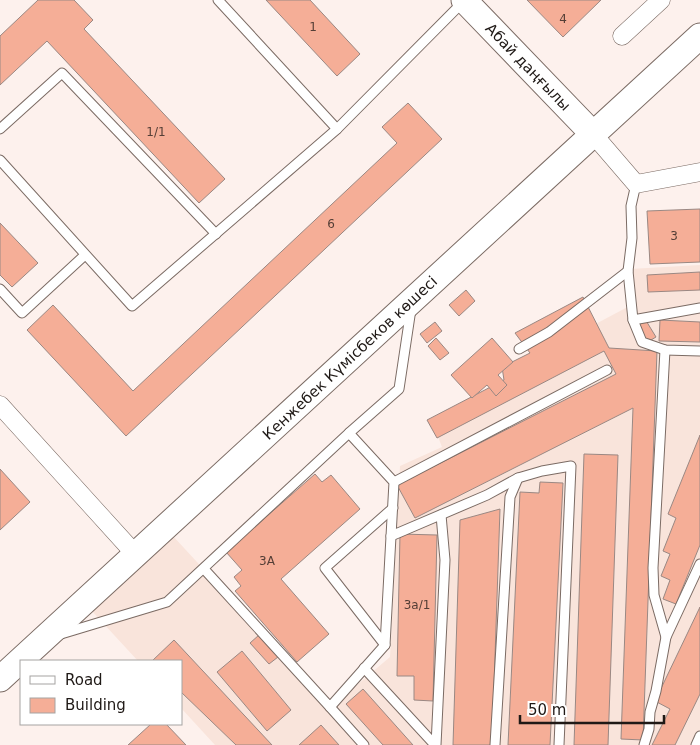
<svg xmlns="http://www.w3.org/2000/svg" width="700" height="745" font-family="'DejaVu Sans',sans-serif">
  <rect width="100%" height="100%" fill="#fdf1ed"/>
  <path fill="#f9e4db" d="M700 265V745H215L181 708V661H138L91 610 172 535 331 707 390 657 400 466 442 447 431 419 505 380 509 370 637 302 630 269Z"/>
  <g fill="#f5ae97" stroke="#9a8883">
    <path d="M38 0H74L93 20 84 29 225 179 199 203 47 41 0 85V36Z"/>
    <path d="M266 0H310L360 54 337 76Z"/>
    <path d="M527 0H601L563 37Z"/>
    <path d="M408 103 442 139 126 436 27 330 53 305 133 391 397 143 382 127Z"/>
    <path d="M700 209V262L650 264 647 211Z"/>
    <path d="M0 223 38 263 12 287 0 275Z"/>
    <path d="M700 272V290L648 292 647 275Z"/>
    <path d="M466 290 475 301 459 316 449 305Z"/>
    <path d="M583 297 609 348 657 351 643 740 621 739 633 408 415 518 397 485 616 374 604 351 437 438 427 420 504 380 502 367 530 353 515 333Z"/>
    <path d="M645 319 656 337 646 343 639 324Z"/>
    <path d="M660 320 700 322V342L659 341Z"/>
    <path d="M435 322 442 331 427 343 420 334Z"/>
    <path d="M436 338 449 353 440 360 428 346Z"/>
    <path d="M492 338 513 362 498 375 507 385 496 396 487 385 472 398 451 375Z"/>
    <path d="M700 435V545L676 604 663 599 670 580 661 576 670 554 663 551 676 518 668 514Z"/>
    <path d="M584 454 618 455 608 745H574Z"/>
    <path d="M0 469 30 502 0 530Z"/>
    <path d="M315 474 322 482 331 475 360 509 281 579 329 634 297 662 235 591 241 586 234 577 242 570 226 552Z"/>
    <path d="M540 482 563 483 550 745H508L520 492 539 493Z"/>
    <path d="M500 509 492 745H453L460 520Z"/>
    <path d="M400 534 437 535 433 701 414 700V676H397Z"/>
    <path d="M700 607V694L675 745H652L670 709 655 701Z"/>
    <path d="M259 635 278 657 269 664 250 643Z"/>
    <path d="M174 640 272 745H236L181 692V661H152Z"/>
    <path d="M242 651 291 710 267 731 217 672Z"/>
    <path d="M363 689 413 745H383L346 704Z"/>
    <path d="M151 724H166L186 745H128Z"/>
    <path d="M321 725 339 745H299Z"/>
  </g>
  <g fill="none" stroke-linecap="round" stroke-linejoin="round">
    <g stroke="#7b6b64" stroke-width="11">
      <g id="lane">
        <path d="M218 0 337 129"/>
        <path d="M0 129 62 73 216 234"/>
        <path d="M0 160 132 306 337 129 463 2"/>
        <path d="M636 184 631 206 632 238 628 271 633 320 642 342 665 350 700 351"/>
        <path d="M0 289 22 313 85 255"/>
        <path d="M633 320 700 308"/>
        <path d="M519 349 549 332 628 271"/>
        <path d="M665 350 653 568 654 595 666 637"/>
        <path d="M394 482 607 370"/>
        <path d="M391 536 487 495 518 478 542 471 571 466 559 745"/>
        <path d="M204 569 330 707 385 645 394 482 349 433 399 389 411 309"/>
        <path d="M61 634 167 602 349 433"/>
        <path d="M385 645 325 568 393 508"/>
        <path d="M364 668 435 745"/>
        <path d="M330 707 364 745"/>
        <path d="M436 745 445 560 441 515"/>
        <path d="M495 745 510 497 518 478"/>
        <path d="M644 745 649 729 650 712 656 691 666 637 700 564"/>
        <path d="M696 745 700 736"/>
      </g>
    </g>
    <g stroke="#7b6b64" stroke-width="19">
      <g id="street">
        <path d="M622 36 661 0"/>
        <path d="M593 134 636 184 700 172"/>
        <path d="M0 405 136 555"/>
      </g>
    </g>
    <g stroke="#7b6b64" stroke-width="27">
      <g id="secondary">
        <path d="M464 0 593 134"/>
        <path d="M0 679 700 36"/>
      </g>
    </g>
    <use href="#lane" stroke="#fff" stroke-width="9"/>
    <use href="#street" stroke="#fff" stroke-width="18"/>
    <use href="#secondary" stroke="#fff" stroke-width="25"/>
  </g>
  <g text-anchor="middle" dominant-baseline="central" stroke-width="4" stroke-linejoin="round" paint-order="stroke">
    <g font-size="12" fill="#543e36">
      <text x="563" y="19">4</text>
      <text x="313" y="27">1</text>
      <text x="156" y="132">1/1</text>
      <text x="331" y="224">6</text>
      <text x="674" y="236">3</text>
      <text x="267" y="561">3А</text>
      <text x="417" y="605">3а/1</text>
    </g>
    <g font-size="15" fill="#1f1916" stroke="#fff">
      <text transform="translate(528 67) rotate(46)">Абай даңғылы</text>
      <text transform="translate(350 358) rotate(-43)">Кенжебек Күмісбеков көшесі</text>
    </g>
  </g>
  <rect x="20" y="660" width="162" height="65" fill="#ffffff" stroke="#a5a3a2"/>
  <rect x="30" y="676" width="25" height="8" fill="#ffffff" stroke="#a5a3a2"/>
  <text x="65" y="685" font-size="15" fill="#1f1916">Road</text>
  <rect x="30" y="698" width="25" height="15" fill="#f5ae97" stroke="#a5a3a2"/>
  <text x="65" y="710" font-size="15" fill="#1f1916">Building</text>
  <path d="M520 715v8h144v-8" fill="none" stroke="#1f1916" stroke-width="2.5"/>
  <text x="528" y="715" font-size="15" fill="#1f1916" stroke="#ffffff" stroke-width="4" paint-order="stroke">50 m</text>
</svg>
